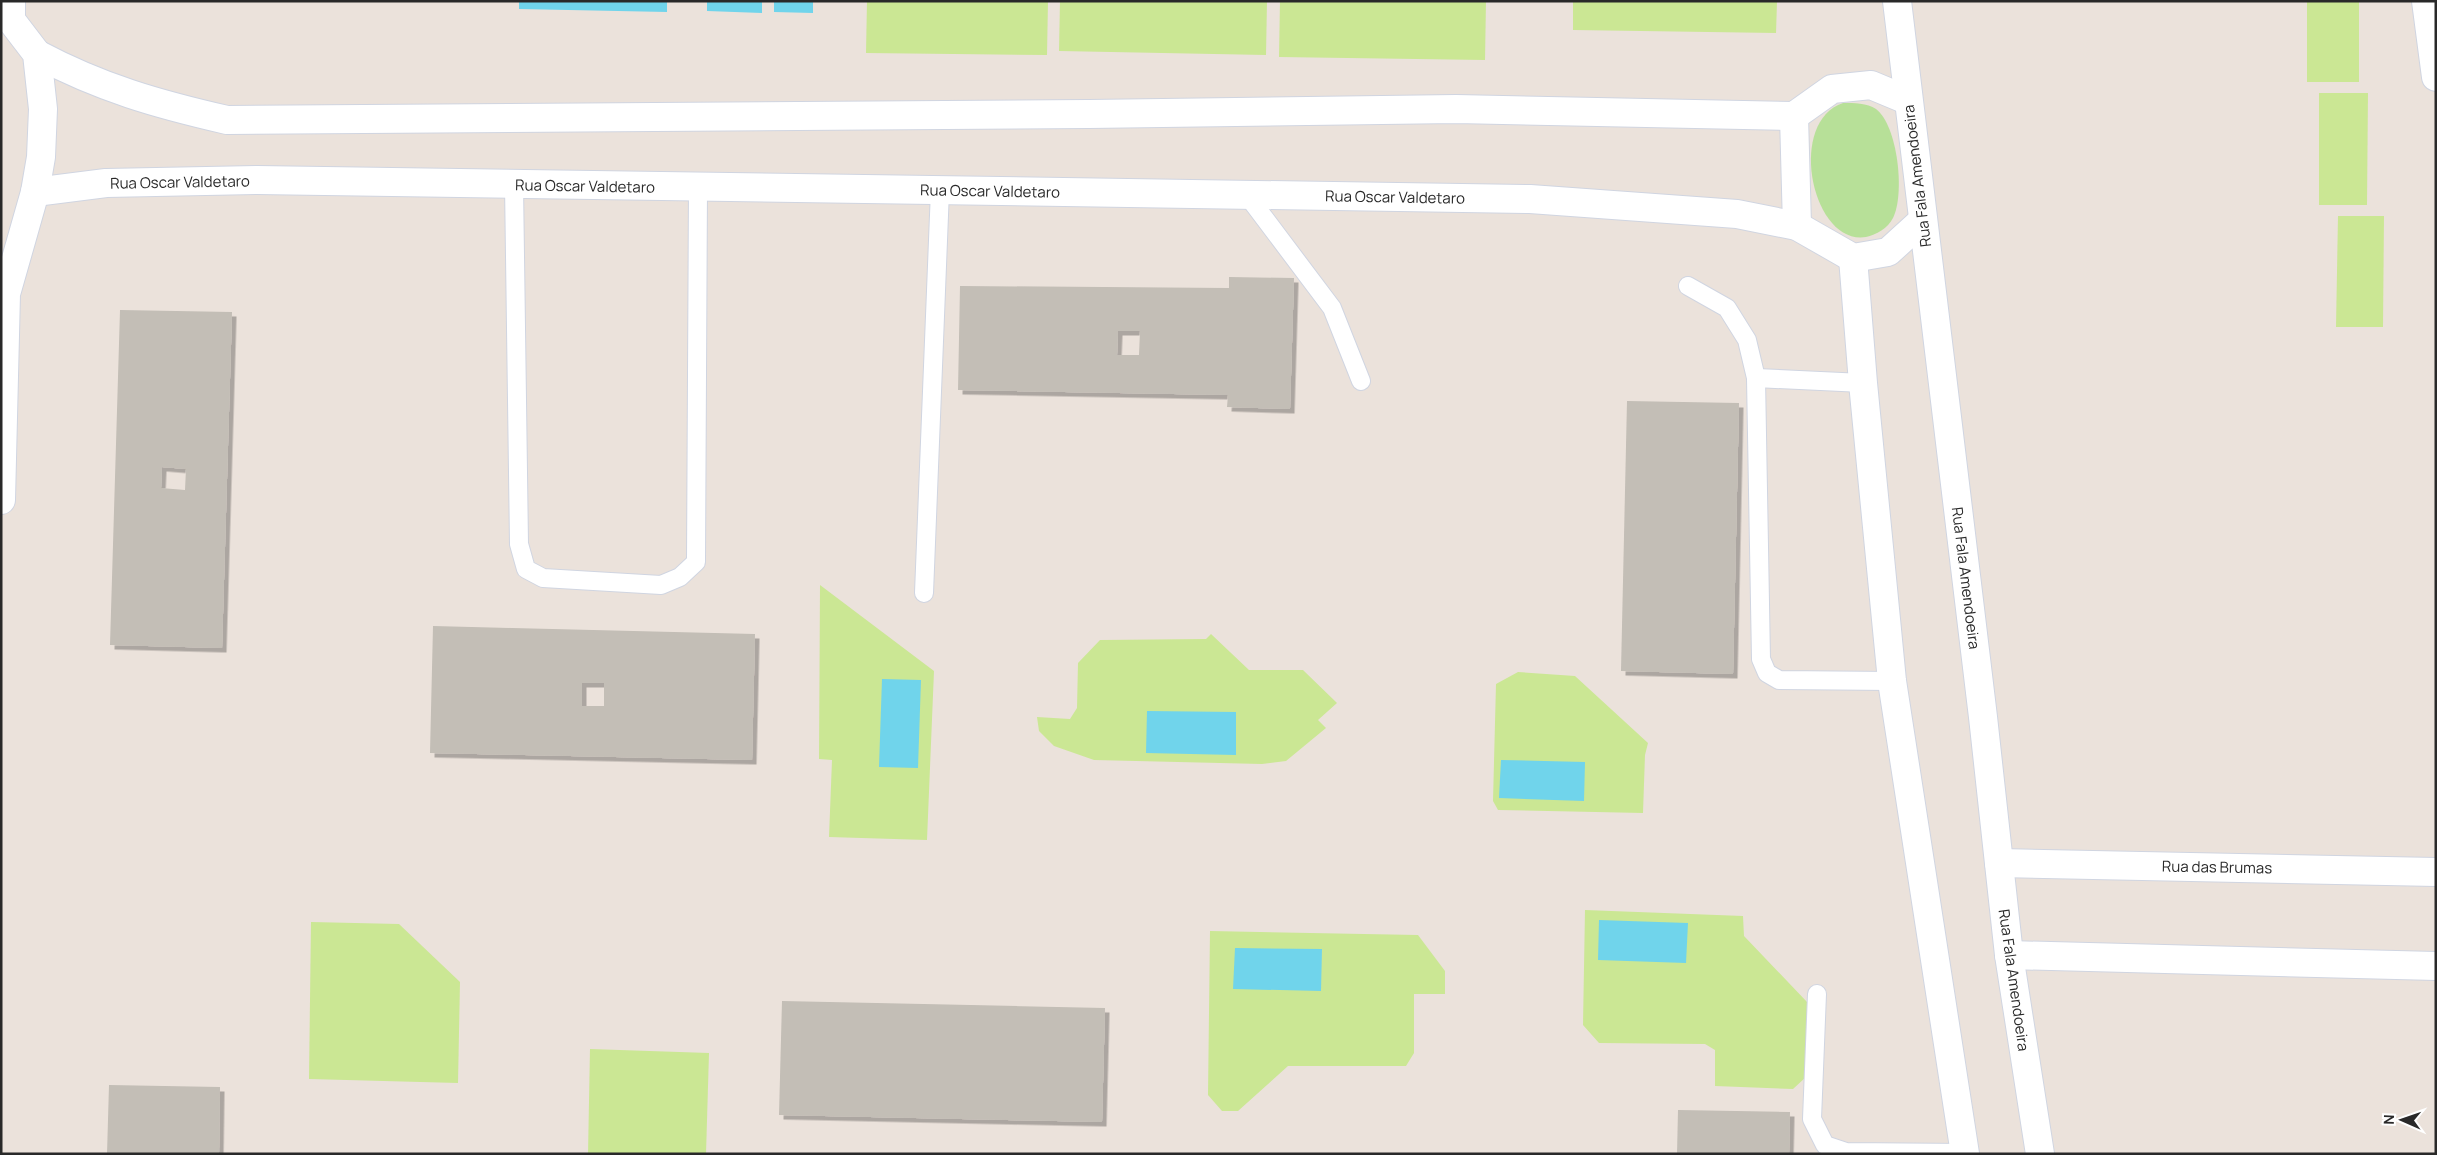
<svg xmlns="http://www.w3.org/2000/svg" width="2437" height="1155" font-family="Manrope,sans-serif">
  <defs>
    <filter id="shadow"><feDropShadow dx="4.5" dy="4.5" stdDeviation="0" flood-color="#0004"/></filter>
  </defs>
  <rect width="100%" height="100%" fill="#ebe2db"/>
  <path fill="#b7e098" d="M1843 103C1854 103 1867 103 1876 109 1898 126 1905 194 1893 218 1888 228 1876 235 1866 237 1812 246 1786 122 1843 103Z"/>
  <g fill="#cbe794">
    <path d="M867 1H1048L1047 55 866 53Z"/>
    <path d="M1060 1H1267L1266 55 1059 51Z"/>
    <path d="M1280 1H1486L1485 60 1279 57Z"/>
    <path d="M1573 1H1777L1776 33 1573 30Z"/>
    <rect x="2307" y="1" width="52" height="81"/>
    <path d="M2319 93H2368L2367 205H2319Z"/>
    <path d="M2338 216H2384L2383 327H2336Z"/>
    <path d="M820 585 934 671 927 840 829 837 832 760 819 759Z"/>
    <path d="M1211 634 1249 670H1303L1337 703 1318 720 1326 728 1286 761 1262 764 1094 760 1054 746 1039 731 1037 717 1070 719 1077 708 1078 663 1100 640 1206 639Z"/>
    <path d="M1518 672 1575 676 1648 743 1645 755 1643 813 1498 810 1493 801 1496 684Z"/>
    <path d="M1585 910 1743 916 1744 936 1807 1002 1806 1077 1793 1089 1715 1086V1050L1705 1044 1599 1043 1583 1025Z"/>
    <path d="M311 922 399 924 460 982 458 1083 309 1079Z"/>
    <path d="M1210 931 1418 935 1445 971V994H1414V1053L1406 1066H1288L1238 1111H1222L1208 1095Z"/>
    <path d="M590 1049 709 1053 706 1154H588Z"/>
  </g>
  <g fill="#70d4eb">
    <path d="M519 1H667V12L519 9Z"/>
    <path d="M707 1H762V13L707 11Z"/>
    <path d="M774 1H813V13L774 12Z"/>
    <path d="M882 679 921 680 918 768 879 767Z"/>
    <path d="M1147 711 1236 712V755L1146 753Z"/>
    <path d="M1501 760 1585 762 1584 801 1499 798Z"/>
    <path d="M1599 920 1688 923 1686 963 1598 960Z"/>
    <path d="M1235 948 1322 949 1321 991 1233 989Z"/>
  </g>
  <g fill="#c3beb6" fill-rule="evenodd" filter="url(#shadow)">
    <path d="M1229 277 1294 278 1290 409 1227 407 1228 395 958 390 960 286 1229 288ZM1118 331H1140L1139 355H1117Z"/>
    <path d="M120 310 232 312 222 648 110 645ZM162 467 186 469 185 490 161 488Z"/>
    <path d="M1627 401 1739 403 1733 674 1621 671Z"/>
    <path d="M433 626 755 634 752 760 430 753ZM582 683H604V706H582Z"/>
    <path d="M782 1001 1105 1008 1102 1122 779 1115Z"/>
    <path d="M109 1085 220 1087 219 1154H107Z"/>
    <path d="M1678 1110 1790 1112 1789 1154H1677Z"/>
  </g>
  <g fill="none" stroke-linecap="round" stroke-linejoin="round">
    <g stroke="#d0d5e1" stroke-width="20">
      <g id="service">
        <path d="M514 184 519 544 526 569 543 578 661 585 680 577 696 562 698 188"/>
        <path d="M1247 195 1332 308 1361 381"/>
        <path d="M1688 286 1727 308 1747 340 1756 378 1761 659 1767 673 1779 680 1892 681"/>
        <path d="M1756 378 1863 383"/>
        <path d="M924 593 940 190"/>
        <path d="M1817 994 1812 1119 1825 1145 1846 1152 1965 1153"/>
      </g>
    </g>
    <g stroke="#d0d5e1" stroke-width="30">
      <g id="minor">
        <path d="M1897 1 1983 717 2009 955 2040 1154"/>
        <path d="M2426 1 2436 77"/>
        <path d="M37 54C101 88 157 104 227 120L1089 114 1456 109 1794 116 1832 89 1871 85 1907 100"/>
        <path d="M1794 116 1797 226"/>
        <path d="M35 192 106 183 257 180 1530 199 1737 214 1797 226 1853 258 1888 252 1922 221"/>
        <path d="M1853 258 1863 383 1892 681 1965 1154"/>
        <path d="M1 500 6 294 35 192 41 157 43 109 37 54 11 20V1"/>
        <path d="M1999 863 2436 872"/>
        <path d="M2009 955 2436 966"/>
      </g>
    </g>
    <use href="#service" stroke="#fff" stroke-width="18"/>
    <use href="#minor" stroke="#fff" stroke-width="28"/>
  </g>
  <g text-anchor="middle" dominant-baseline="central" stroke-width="4.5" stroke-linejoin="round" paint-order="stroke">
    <g font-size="15" fill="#292929" stroke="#fff">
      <text transform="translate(1917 176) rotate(-97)">Rua Fala Amendoeira</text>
      <text transform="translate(180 182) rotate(-1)">Rua Oscar Valdetaro</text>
      <text transform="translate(585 186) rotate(1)">Rua Oscar Valdetaro</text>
      <text transform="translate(990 191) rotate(1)">Rua Oscar Valdetaro</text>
      <text transform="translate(1395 197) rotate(1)">Rua Oscar Valdetaro</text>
      <text transform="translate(1966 578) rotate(83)">Rua Fala Amendoeira</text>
      <text transform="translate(2217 867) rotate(1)">Rua das Brumas</text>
      <text transform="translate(2014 980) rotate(82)">Rua Fala Amendoeira</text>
    </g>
  </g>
  <rect width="2437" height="1155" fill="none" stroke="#292929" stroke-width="5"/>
  <g transform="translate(2402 1120) rotate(272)" stroke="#ffffff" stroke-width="4" paint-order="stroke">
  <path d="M0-4L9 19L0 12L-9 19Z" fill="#292929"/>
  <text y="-8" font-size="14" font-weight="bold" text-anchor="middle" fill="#292929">N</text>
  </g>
</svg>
